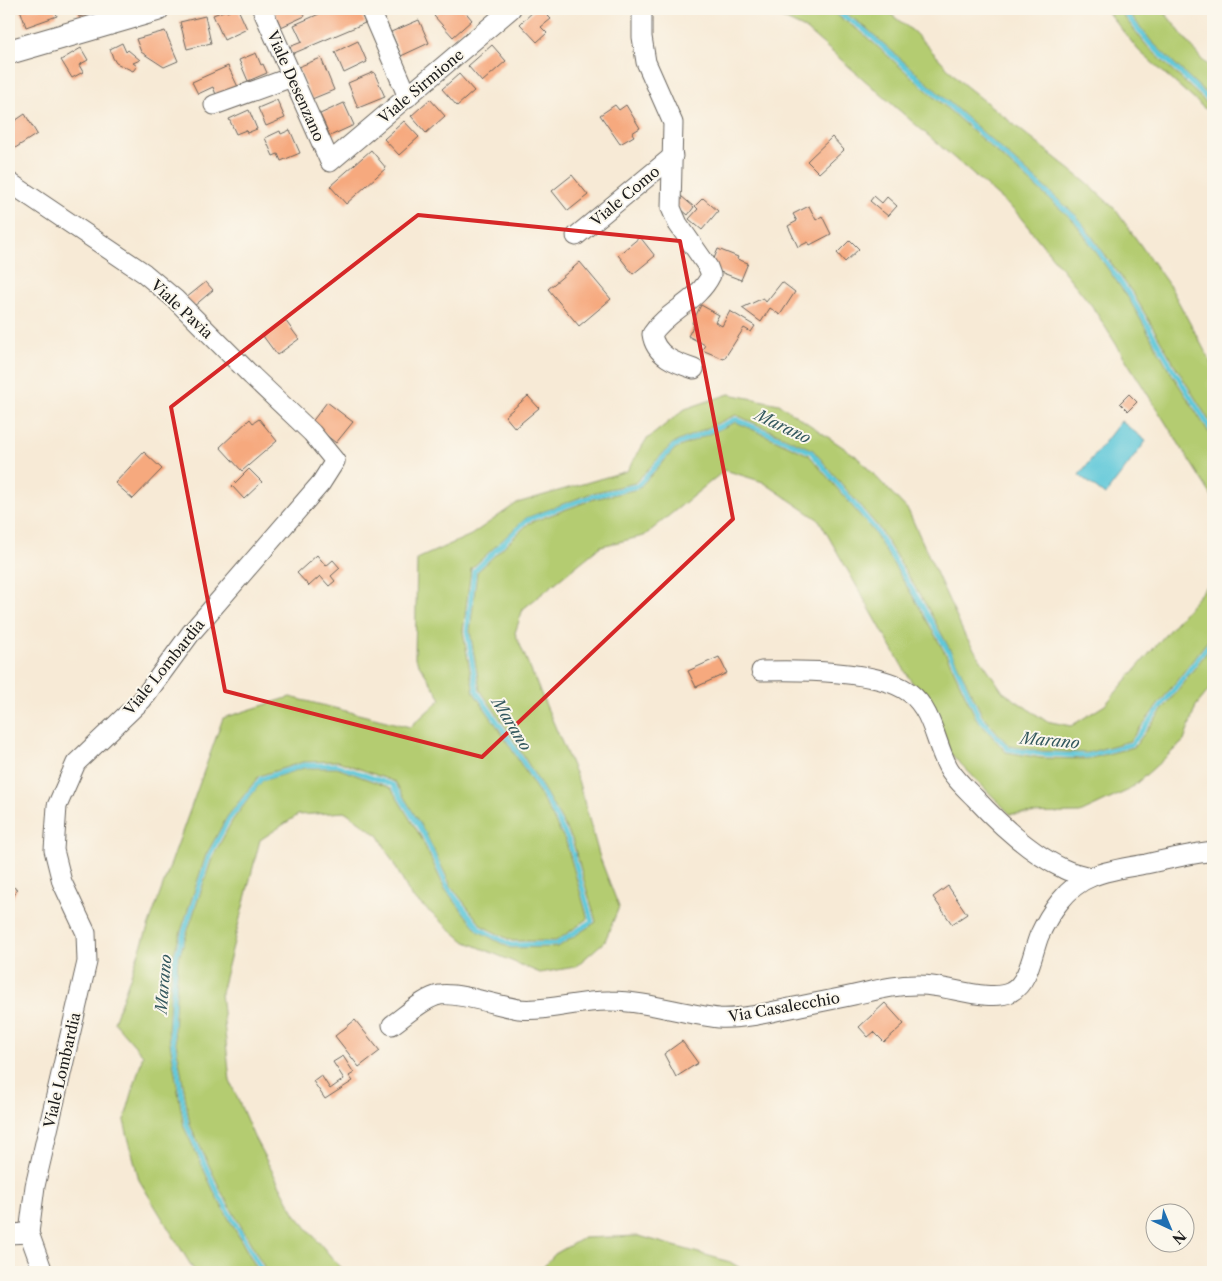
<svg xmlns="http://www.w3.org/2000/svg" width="1222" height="1281" font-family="'Libre Caslon Text',serif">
  <rect width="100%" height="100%" fill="#fbf7ec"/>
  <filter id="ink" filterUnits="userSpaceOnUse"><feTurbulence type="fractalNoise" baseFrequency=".02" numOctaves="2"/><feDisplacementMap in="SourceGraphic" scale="10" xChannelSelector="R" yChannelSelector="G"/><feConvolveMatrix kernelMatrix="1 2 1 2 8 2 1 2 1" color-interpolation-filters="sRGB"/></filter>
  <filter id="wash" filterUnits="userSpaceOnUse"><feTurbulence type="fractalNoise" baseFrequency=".0096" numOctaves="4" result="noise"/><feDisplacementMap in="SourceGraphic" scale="20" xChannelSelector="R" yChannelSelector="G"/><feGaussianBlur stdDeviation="1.12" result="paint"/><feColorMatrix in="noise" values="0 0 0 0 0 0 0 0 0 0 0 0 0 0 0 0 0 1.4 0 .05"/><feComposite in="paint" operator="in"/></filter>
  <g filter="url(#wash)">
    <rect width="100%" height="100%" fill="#f7ead6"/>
    <g fill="#b4cc71" stroke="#687446">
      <path d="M763 9H828L861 32 1074 221 1129 299 1170 371 1213 439V498L1092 306 1016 212 807 30Z"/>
      <path d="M839 9H884L914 32 961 82 1088 184 1115 209 1171 288 1213 366V427L1176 367 1134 295 1078 217 865 27Z"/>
      <path d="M1105 9H1118L1147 46 1213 109V116L1139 51Z"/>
      <path d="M1126 9H1162L1202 60 1213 69V100L1152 42Z"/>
      <path d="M729 394 779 404 856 456 908 510 965 636 1003 692 1046 721 1071 726 1105 705 1213 579V634L1130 741 1087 753 1042 751 1009 746 982 715 955 659 926 605 878 527 813 450 736 415 672 444 635 483 592 493 526 518 471 569 463 631 474 693 499 729 542 798 566 842 588 919 556 941H512L482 926 451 886 426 834 395 782 338 761 303 762 259 776 227 817 206 855 172 959 168 1031 184 1127 216 1196 259 1272H195L139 1180 124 1121 143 1055 114 1022 223 718 290 697 410 727 441 699 415 658 417 559 471 535 517 503 627 471 646 440 685 409Z"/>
      <path d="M736 422 809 455 873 531 920 608 950 662 976 718 1006 752 1041 758 1088 759 1134 747 1213 644V685L1196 706 1184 741 1129 790 1080 813 1010 814 951 754 938 717 909 678 819 520 763 482 725 470 644 536 601 546 523 609 515 633 578 780 600 858 619 907 605 941 575 967 540 973 464 941 411 896 379 836 346 812 298 815 260 840 221 993 230 1081 254 1137 295 1214 344 1272H267L222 1193 190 1125 174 1031 178 960 212 858 232 821 262 781 304 768H337L391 788 421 837 445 889 478 931 510 948 558 947 596 922 572 839 547 795 505 726 480 690 470 631 477 572 529 523 594 499 638 489 675 449Z"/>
      <path d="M639 1236 730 1262 747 1272H539L555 1254 583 1238Z"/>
    </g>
    <path fill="#5ec8d9" stroke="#3d727a" d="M1121 421 1146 441 1105 495 1079 475Z"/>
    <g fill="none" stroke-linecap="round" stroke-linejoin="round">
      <g stroke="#5ec8d9" stroke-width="4.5">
        <path d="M833 9 863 29 1076 219 1131 297 1173 369 1213 433"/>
        <path d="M1122 9 1150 44 1213 104"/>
        <path d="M263 1272 219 1195 187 1126 171 1031 175 960 209 856 229 819 261 779 304 765H337L393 785 424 835 448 888 480 929 511 945 557 944 592 921 569 841 545 797 502 728 477 692 467 631 474 571 527 520 593 496 637 486 674 446 736 419 811 452 875 529 923 607 953 660 979 717 1008 749 1041 754 1087 756 1132 744 1213 639"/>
      </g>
    </g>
    <g id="blocks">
      <g fill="#f6a97e">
        <path d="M20 9H55L57 16 26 27Z"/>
        <path d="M77 9H105L79 17Z"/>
        <path d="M234 9H238L247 29 224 40 213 15 226 10 227 12Z"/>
        <path d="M273 9H302L305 16 281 27Z"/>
        <path d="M317 9H354L355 10 359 9 365 23 292 54 289 47 302 42 294 25 319 14Z"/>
        <path d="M442 9H463L472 20 453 37 434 16Z"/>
        <path d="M536 9H541L551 19 541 27 547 33 537 42 520 24Z"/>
        <path d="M205 16 211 43 187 49 180 22Z"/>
        <path d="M419 20 429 43 401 56 391 32Z"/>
        <path d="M165 31 178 61 164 67 141 52 136 39Z"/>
        <path d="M358 41 367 62 344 73 335 52Z"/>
        <path d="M122 43 126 52 128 50 140 60 133 63 137 66 133 71 116 63 113 58 110 49Z"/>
        <path d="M492 45 506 61 482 82 468 66Z"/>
        <path d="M81 48 88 60 79 65 83 72 72 78 61 60Z"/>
        <path d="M256 53 261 65 263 64 267 73 248 81 239 60Z"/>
        <path d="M321 58 334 90 312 99 298 67Z"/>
        <path d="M228 66 238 87 217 97 213 87 198 94 192 82Z"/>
        <path d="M374 72 385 97 358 108 348 83Z"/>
        <path d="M459 74 474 91 457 106 442 89Z"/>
        <path d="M430 99 445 116 426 133 411 116Z"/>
        <path d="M277 100 285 118 266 126 258 108Z"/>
        <path d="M344 103 354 125 330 136 320 114Z"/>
        <path d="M615 105 619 110 626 105 640 128 632 133 634 136 620 144 600 115Z"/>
        <path d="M249 110 257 129 247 133 246 130 236 134 229 119Z"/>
        <path d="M25 114 37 134 9 152V125Z"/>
        <path d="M404 121 419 137 399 155 384 139Z"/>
        <path d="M290 130 300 153 281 161 278 154 273 156 265 138 280 131 281 134Z"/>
        <path d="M832 137 844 150 819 173 807 161Z"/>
        <path d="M371 150 386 168 346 204 330 186Z"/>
        <path d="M572 175 588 195 568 211 552 191Z"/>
        <path d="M681 196 694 207 688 215 675 204Z"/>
        <path d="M874 196 882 203 887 197 897 206 888 216 870 201Z"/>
        <path d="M703 198 718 211 702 230 689 219 698 209 695 206Z"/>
        <path d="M809 206 816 220 822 216 831 234 810 245 808 242 798 247 788 226 797 221 793 214Z"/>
        <path d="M640 237 655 256 633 274 618 255Z"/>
        <path d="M850 240 859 249 845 262 837 253Z"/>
        <path d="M718 249 738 257 737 259 748 263 741 280 710 268Z"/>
        <path d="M580 262 611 299 579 326 548 289Z"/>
        <path d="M206 282 213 290 193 307 186 298Z"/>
        <path d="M782 282 795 292 780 315 770 308 761 322 742 308 763 298 766 302Z"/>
        <path d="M701 305 719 315 715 322 722 326 730 311 755 326 751 332 744 328 724 359 702 350 705 345 688 336 694 325 692 323Z"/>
        <path d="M285 320 299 339 277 355 263 336Z"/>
        <path d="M1129 394 1137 402 1128 411 1120 403Z"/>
        <path d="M528 396 539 408 515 428 505 416Z"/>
        <path d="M327 402 353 422 336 443 311 423Z"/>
        <path d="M250 419 253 423 259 419 277 441 242 471 220 447Z"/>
        <path d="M144 452 162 469 133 499 115 483Z"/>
        <path d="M249 469 262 482 244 499 232 486Z"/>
        <path d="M317 555 326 566 333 560 340 568 331 576 335 581 329 586 320 576 309 586 297 573Z"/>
        <path d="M719 657 727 673 696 687 688 671Z"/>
        <path d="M9 885 17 889 9 906Z"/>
        <path d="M948 886 967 914 952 924 933 897Z"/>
        <path d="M885 1003 904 1024 884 1042 874 1032 868 1037 859 1027Z"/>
        <path d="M355 1020 380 1051 359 1067 335 1036Z"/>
        <path d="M682 1041 698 1063 676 1077 664 1054Z"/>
        <path d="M343 1056 354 1073 349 1076 353 1081 325 1099 313 1081 321 1075 330 1089 344 1079 333 1062Z"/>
      </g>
    </g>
  </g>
  <g filter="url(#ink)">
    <use href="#blocks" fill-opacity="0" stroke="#69645d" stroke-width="1"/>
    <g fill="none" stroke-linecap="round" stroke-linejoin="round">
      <g stroke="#69645d" stroke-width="21">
        <g id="minor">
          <path d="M262 9 330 162 511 9"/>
          <path d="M370 9 408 97"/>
          <path d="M642 9V37L646 62 673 123 671 208 678 224 708 267 711 275C698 302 668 310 652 334 655 356 676 363 694 369"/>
          <path d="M214 105 292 77"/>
          <path d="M9 182 144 273 175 299 252 376 312 433 335 461 321 483 191 633 142 700 76 763 57 806 54 850 62 882 86 933 87 962 35 1186 29 1233 43 1272"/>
          <path d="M576 236 673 156"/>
          <path d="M761 671C798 670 881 670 910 693 933 711 935 743 948 767 954 778 966 789 975 798 1001 826 1030 853 1064 869 1072 873 1082 875 1090 877"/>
          <path d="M392 1025C405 1016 425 997 440 995 458 992 499 1006 519 1009 549 1012 580 1000 610 1001 647 1001 682 1014 719 1018 732 1019 744 1017 757 1015 789 1008 821 1002 854 995 876 990 898 984 921 985 946 985 990 1003 1011 992 1029 982 1032 954 1039 936 1049 914 1067 886 1091 877 1107 870 1128 867 1146 864 1168 859 1191 854 1213 851"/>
          <path d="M9 1234 29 1233"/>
        </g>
      </g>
      <g stroke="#69645d" stroke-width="26">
        <path id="major" d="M9 52 157 9"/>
      </g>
      <use href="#minor" stroke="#fff" stroke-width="19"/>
      <use href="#major" stroke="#fff" stroke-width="24"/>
    </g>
  </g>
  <path fill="none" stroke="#d62828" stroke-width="4" stroke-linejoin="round" d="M418 215 680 241 733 519 482 757 225 691 171 407Z"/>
  <g text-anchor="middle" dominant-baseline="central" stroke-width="4" stroke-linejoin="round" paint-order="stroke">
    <g font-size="15" fill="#1c1c1c" stroke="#fbf7ec">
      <text transform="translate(296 86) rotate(66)">Viale Desenzano</text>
      <text transform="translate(421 86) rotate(-40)">Viale Sirmione</text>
      <text transform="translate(625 196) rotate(-40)">Viale Como</text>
      <text transform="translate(182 309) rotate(43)">Viale Pavia</text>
      <text transform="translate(164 667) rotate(-51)">Viale Lombardia</text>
      <text transform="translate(784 1007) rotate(-10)">Via Casalecchio</text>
      <text transform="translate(62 1070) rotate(-77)">Viale Lombardia</text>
    </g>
    <g font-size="16" font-style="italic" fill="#33585e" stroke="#fbf7ec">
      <text transform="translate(783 426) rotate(25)">Marano</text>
      <text transform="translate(512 724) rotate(58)">Marano</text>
      <text transform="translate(1050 740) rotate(5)">Marano</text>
      <text transform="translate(163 984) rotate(-85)">Marano</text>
    </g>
  </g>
  <rect width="1222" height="1281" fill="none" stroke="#fbf7ec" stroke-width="30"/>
  <g transform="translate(1170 1228) rotate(136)"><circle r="24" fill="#fbf7ec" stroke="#a29f99"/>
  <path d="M0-4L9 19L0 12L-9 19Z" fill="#1f6fb2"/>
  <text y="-8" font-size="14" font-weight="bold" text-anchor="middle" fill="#1c1c1c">N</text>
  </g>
</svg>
